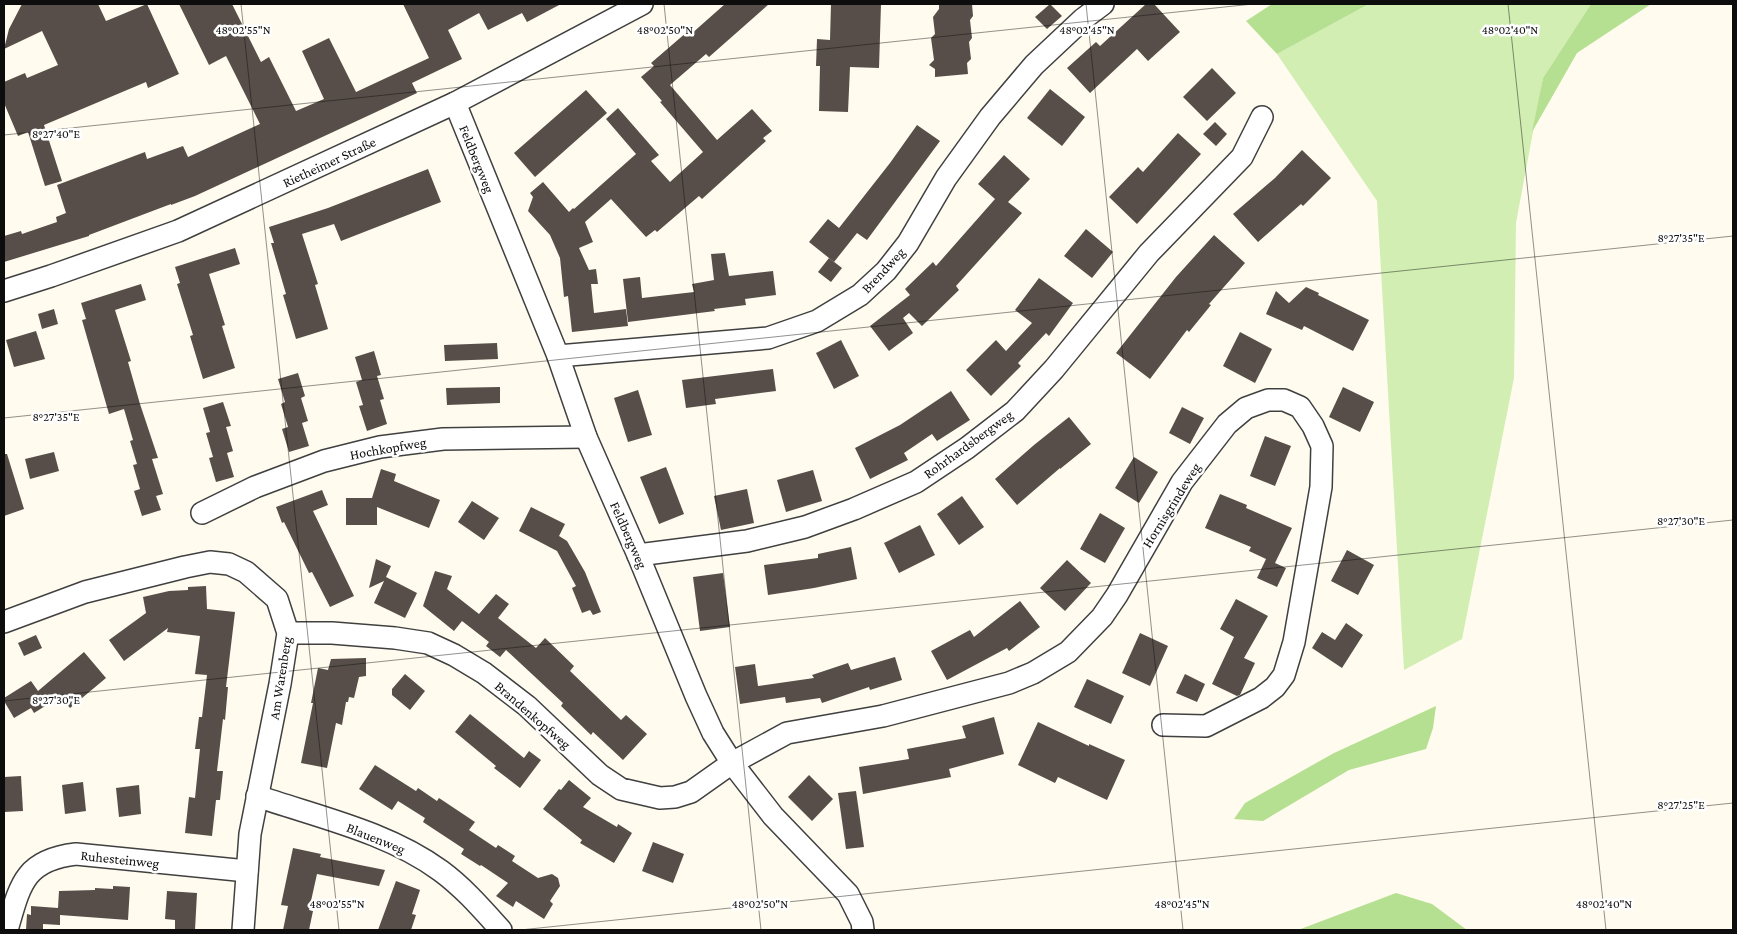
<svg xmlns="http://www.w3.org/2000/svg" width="1737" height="934" font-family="'Crimson Pro',serif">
  <rect width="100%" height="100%" fill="#fffbee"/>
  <path fill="#d2eeb3" d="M1369 4H1591L1543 78 1516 223 1514 378 1462 639 1404 670 1377 201 1277 54Z"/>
  <g fill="#b6e091">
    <path d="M1272 4H1369L1277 54 1246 21Z"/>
    <path d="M1591 4H1651L1577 53 1532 132 1543 78Z"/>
    <path d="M1436 706 1433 728 1426 749 1349 770 1263 821 1234 819 1245 803 1334 753Z"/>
    <path d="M1396 893 1432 904 1467 930H1298Z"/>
  </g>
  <g fill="#574e49">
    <path d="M22 4H98L106 21 147 4 179 74 148 88 146 82 44 125 62 181 45 186 28 132 18 136 4 103V82L25 73 27 78 58 65 42 31 4 49 9 29Z"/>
    <path d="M179 4H232L261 62 269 57 296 111 324 99 302 51 329 38 356 92 429 58 403 4H561L527 22 522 13 488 30 479 13 448 30 462 59 412 83 417 93 195 196 171 205V204L89 235V236L4 262V236L21 231 22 234 57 222 56 217 66 213 57 185 145 152 147 159 183 146 188 157 260 124 226 56 209 65Z"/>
    <path d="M725 4H769L709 57 706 54 670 85 717 140 752 109 772 131 763 138 766 141 702 199 699 196 657 232 655 230 646 237 611 199 585 222 593 242 579 248 589 270 596 269 598 284H591L594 313 626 309 628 326 572 332 568 296 564 297 560 258 550 235 528 211 533 197 530 193 543 182 569 212 573 208 574 209 636 154 606 119 618 108 659 155 651 161 670 182 703 152 660 102 662 101 641 77 654 66 651 63 687 32 690 35Z"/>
    <path d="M831 4H881L879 68 850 67 848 112 819 111 820 66H816L817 39 830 40Z"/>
    <path d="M939 4H972L973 16 970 20 972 38 969 42 971 59 967 63 968 74 935 77V69L929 65 934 60 931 38 935 34 933 17 939 9Z"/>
    <path d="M1050 4 1062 16 1047 29 1035 17Z"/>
    <path d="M1146 4H1154L1180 32 1148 61 1137 49 1090 93 1067 68 1096 42 1100 46Z"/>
    <path d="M1212 68 1236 93 1207 121 1183 97Z"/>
    <path d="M1050 89 1085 117 1062 146 1027 118Z"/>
    <path d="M586 90 607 113 535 177 514 153Z"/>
    <path d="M1215 122 1227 134 1216 146 1203 134Z"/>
    <path d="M917 125 940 141 867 240 857 233 834 262 809 242 828 219 839 228 890 163Z"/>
    <path d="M1178 133 1201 154 1137 224 1109 197 1138 167 1143 172Z"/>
    <path d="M1302 150 1331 178 1303 206 1301 204 1258 242 1233 214 1275 178Z"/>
    <path d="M1004 155 1030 179 1008 202 1022 213 956 286 959 290 922 326 909 313 903 318 913 333 889 351 870 326 910 295 905 289 933 262 936 266 995 199 978 184Z"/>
    <path d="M428 169 441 202 341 241 334 224 302 234 318 284 315 285 328 329 296 339 283 295 286 294 271 243H274L269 227 328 208Z"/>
    <path d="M1086 229 1113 252 1092 278 1064 256Z"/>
    <path d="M1214 235 1245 263 1209 304 1211 305 1189 332 1187 330 1150 379 1116 353 1176 277Z"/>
    <path d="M235 248 240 264 209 274 225 325 222 326 235 368 203 379 190 336 193 335 177 284 180 283 175 267Z"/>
    <path d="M725 253 729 276 773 271 776 295 745 299 746 305 714 309 715 311 628 322 623 279 640 277 642 298 694 292 692 284 714 280 711 254Z"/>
    <path d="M829 258 842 268 831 282 818 272Z"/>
    <path d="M1039 278 1073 303 1049 336 1046 333 1018 363 1021 366 991 396 966 370 996 340 1006 351 1032 323 1015 310Z"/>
    <path d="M141 284 146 300 115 310 131 361 128 362 140 404 158 458 152 459 163 494 156 496 161 510 142 516 134 491 140 489 133 465 137 464 130 441 133 440 124 409 109 414 82 320 86 319 81 303Z"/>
    <path d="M1306 287 1319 293 1318 295 1369 320 1353 351 1304 326 1302 330 1266 314 1276 291 1289 303Z"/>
    <path d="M54 309 58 324 42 329 38 314Z"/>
    <path d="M36 331 45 359 14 367 6 340Z"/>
    <path d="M1240 332 1272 349 1255 383 1223 366Z"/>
    <path d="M841 340 859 376 834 389 816 353Z"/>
    <path d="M497 343 498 359 445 361 444 345Z"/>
    <path d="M374 351 381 375 377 376 384 399 380 400 387 424 367 431 359 406 363 405 356 382 362 380 355 357Z"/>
    <path d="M773 369 776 391 715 399 716 404 686 408 682 380Z"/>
    <path d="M298 373 305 396 301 398 308 421 302 423 309 446 289 452 282 429 288 427 281 404 285 402 278 379Z"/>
    <path d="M500 387V403L447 405 446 388Z"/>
    <path d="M1343 387 1374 402 1360 432 1329 417Z"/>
    <path d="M638 390 652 435 628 442 614 398Z"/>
    <path d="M951 391 970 420 937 441 932 434 904 453 908 460 870 479 855 448 900 425Z"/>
    <path d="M223 402 231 426 226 427 233 451 227 453 234 477 216 482 209 458 213 457 206 433 210 432 203 408Z"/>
    <path d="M1182 407 1204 418 1190 444 1169 433Z"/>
    <path d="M1069 417 1091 444 1060 469V468L1017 505 995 479 1034 445Z"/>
    <path d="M1265 436 1291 446 1275 486 1250 476Z"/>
    <path d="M54 452 59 471 30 479 25 459Z"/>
    <path d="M4 454H7L24 509 4 516Z"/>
    <path d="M1134 457 1158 472 1139 503 1115 488Z"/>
    <path d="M666 467 684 514 659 524 640 477Z"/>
    <path d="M381 469 396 474 394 481 440 500 429 528 377 507V525H346V498H372Z"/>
    <path d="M813 470 822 501 786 512 777 480Z"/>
    <path d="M747 489 754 523 721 530 714 496Z"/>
    <path d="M322 490 328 505 313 511 354 596 330 607 312 572 309 573 284 522 282 523 276 507Z"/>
    <path d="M1220 494 1247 505 1246 508 1292 528 1275 563 1286 568 1277 587 1257 578 1266 559 1249 551 1251 547 1205 528Z"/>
    <path d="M962 496 984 527 959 545 937 514Z"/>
    <path d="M472 501 499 518 484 540 458 522Z"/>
    <path d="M531 507 565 524 559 536 567 541 585 572 601 612 593 615 590 610 582 613 572 588 576 586 557 551 519 531Z"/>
    <path d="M1100 513 1125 528 1105 563 1080 549Z"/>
    <path d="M920 525 935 555 899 573 884 543Z"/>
    <path d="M851 547 857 579 814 588 768 595 764 565 818 558V554Z"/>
    <path d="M1347 550 1374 565 1358 595 1331 581Z"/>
    <path d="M376 559 391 566 386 577 417 593 405 618 374 603 384 581 369 588Z"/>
    <path d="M1067 560 1091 583 1065 611 1040 588Z"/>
    <path d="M435 571 452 576 447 589 479 614 496 594 509 604 498 618 536 648 545 638 574 666 570 671 621 720 626 715 647 734 623 760 593 732 591 735 561 706 563 703 506 650 500 657 486 646 489 642 462 621 454 631 423 606Z"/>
    <path d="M723 573 730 627 700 631 693 577Z"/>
    <path d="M206 586 207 609 235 612 226 687H228L225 720 223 719 217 771H223L220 800H216L212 836 185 833 189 797 195 798 200 749H195L199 717H202L207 675 195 674 200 636 167 632 168 628 124 661 109 640 146 613 143 597 169 591 188 590V587Z"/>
    <path d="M1236 599 1268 616 1244 658 1255 663 1240 695 1237 696 1212 684 1234 637 1220 629Z"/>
    <path d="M1020 601 1040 627 1009 651 1007 648 947 680 931 651 970 630 974 637Z"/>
    <path d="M1346 623 1363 635 1342 668 1312 648 1322 632 1335 640Z"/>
    <path d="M1140 633 1168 646 1150 686 1122 673Z"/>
    <path d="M36 635 42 648 24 656 18 643Z"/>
    <path d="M84 652 106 678 70 708 61 696 34 713 31 708 14 718 4 701V698L31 681 38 691Z"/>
    <path d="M895 657 902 680 870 690 869 687 822 703 820 698 786 703 785 697 740 704 735 667 755 664 758 686 814 678 812 675 848 663 851 670Z"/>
    <path d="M366 658V676L359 677 354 698 349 697 348 702H346L342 725 336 723 327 768 301 763 313 703H311L318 668 328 670 331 659Z"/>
    <path d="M405 674 425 691 410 710 392 695V689Z"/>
    <path d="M1185 674 1205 684 1197 702 1176 693Z"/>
    <path d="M1087 679 1124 696 1111 724 1074 707Z"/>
    <path d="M470 714 524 758 529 751 541 760 520 788 494 768 496 766 455 732Z"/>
    <path d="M994 717 1004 754 949 769 951 777 863 794 859 767 909 759 907 749 966 738 962 726Z"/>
    <path d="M1038 722 1089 746V744L1125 760 1107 800 1058 777 1055 783 1018 765Z"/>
    <path d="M375 765 416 791 418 788 437 801 439 798 475 822 469 830 496 848 498 845 515 856 512 861 538 878 552 874 558 878 560 886 550 901 553 904 544 919 516 901 513 907 496 896 508 883 481 865 480 866 461 854 464 849 423 822 425 818 398 801 392 810 359 789Z"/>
    <path d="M809 775 833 799 812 821 788 797Z"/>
    <path d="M21 776 23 811 4 812V777Z"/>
    <path d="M569 780 591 798 583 807 617 827 618 824 632 833 614 863 580 843 582 840 543 809 559 789 561 790Z"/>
    <path d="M83 782 86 811 65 814 62 785Z"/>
    <path d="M139 785 141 814 119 817 116 788Z"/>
    <path d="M856 791 864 847 846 849 838 793Z"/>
    <path d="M653 842 684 854 673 883 642 871Z"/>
    <path d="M293 848 321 854 320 857 385 870 379 886 317 874 309 910 313 911 309 930H283L288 906 281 905Z"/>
    <path d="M396 881 420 890 412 914 416 915 411 930H378Z"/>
    <path d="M113 886 130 887 128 920 60 915V925L43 924V930H26L27 914 31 915V906L58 908 59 891 95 890V888L113 889Z"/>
    <path d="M167 891 197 893 195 930H175V920L165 919Z"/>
  </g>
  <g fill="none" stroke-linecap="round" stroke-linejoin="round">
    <g stroke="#404040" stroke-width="24">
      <g id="minor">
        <path d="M455 103 558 356 586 437 638 555 696 696 713 733 732 763 773 816 848 894 862 922 863 930"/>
        <path d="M4 291 51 276 178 231 455 103 642 4"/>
        <path d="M558 356 768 338 817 321 860 295 886 271 908 243 946 178 990 117 1034 65 1083 19 1103 4"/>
        <path d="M202 513 255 487 324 461 380 447 443 439 586 437"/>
        <path d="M638 555 747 541 805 527 854 509 916 482 967 448 1015 411 1054 369 1149 253 1242 157 1262 117"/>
        <path d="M4 622 85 592 185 567 210 562 229 564 246 572 277 599 288 633 280 684 250 834 243 930"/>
        <path d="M288 633H332L395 638 428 643 454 655 484 673 527 706 600 775 621 789 660 798 675 797 691 792 732 763 787 733 883 716 1009 683 1033 673 1068 652 1102 617 1117 595 1182 482 1227 424 1246 408 1268 400H1284L1300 407 1313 426 1322 446 1321 487 1294 642 1284 675 1275 687 1261 698 1206 726 1163 725"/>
        <path d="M257 796C318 817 388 832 441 871 464 888 482 909 501 930"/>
        <path d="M7 930C20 885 24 860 76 854L247 871"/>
      </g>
    </g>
    <use href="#minor" stroke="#fff" stroke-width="21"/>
  </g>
  <path fill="none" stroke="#0d0d0d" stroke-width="1" stroke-opacity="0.45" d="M241 4 339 930M664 4 761 930M1086 4 1183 930M1508 4 1606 930M4 135 1253 4M4 418 1733 236M4 701 1733 520M520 930 1733 803"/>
  <g text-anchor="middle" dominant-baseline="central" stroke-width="5" stroke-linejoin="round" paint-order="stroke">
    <g font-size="14" fill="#0d0d0d" stroke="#fff">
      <text transform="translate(477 159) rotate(68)">Feldbergweg</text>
      <text transform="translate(329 162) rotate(-25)">Rietheimer Straße</text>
      <text transform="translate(883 270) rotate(-47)">Brendweg</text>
      <text transform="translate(968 444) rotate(-36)">Rohrhardsbergweg</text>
      <text transform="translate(388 448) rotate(-10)">Hochkopfweg</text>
      <text transform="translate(1171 505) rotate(-58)">Hornisgrindeweg</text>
      <text transform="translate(629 535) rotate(66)">Feldbergweg</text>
      <text transform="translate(280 678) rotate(-81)">Am Warenberg</text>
      <text transform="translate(533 715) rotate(41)">Brandenkopfweg</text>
      <text transform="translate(376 838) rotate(22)">Blauenweg</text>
      <text transform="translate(120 859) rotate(6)">Ruhesteinweg</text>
    </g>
  </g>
  <g font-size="12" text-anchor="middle" fill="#0d0d0d" stroke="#fff" stroke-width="5" stroke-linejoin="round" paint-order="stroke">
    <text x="243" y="34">48°02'55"N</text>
    <text x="665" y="34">48°02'50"N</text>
    <text x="1087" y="34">48°02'45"N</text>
    <text x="1510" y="34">48°02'40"N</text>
    <text x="56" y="138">8°27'40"E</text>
    <text x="1681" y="242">8°27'35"E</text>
    <text x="56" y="421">8°27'35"E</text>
    <text x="1681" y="525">8°27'30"E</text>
    <text x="56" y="704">8°27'30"E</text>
    <text x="1681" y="809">8°27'25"E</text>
    <text x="337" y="908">48°02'55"N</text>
    <text x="760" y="908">48°02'50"N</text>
    <text x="1182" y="908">48°02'45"N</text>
    <text x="1604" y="908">48°02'40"N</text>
  </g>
  <rect width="1737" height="934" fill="none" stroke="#0d0d0d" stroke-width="10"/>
</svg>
